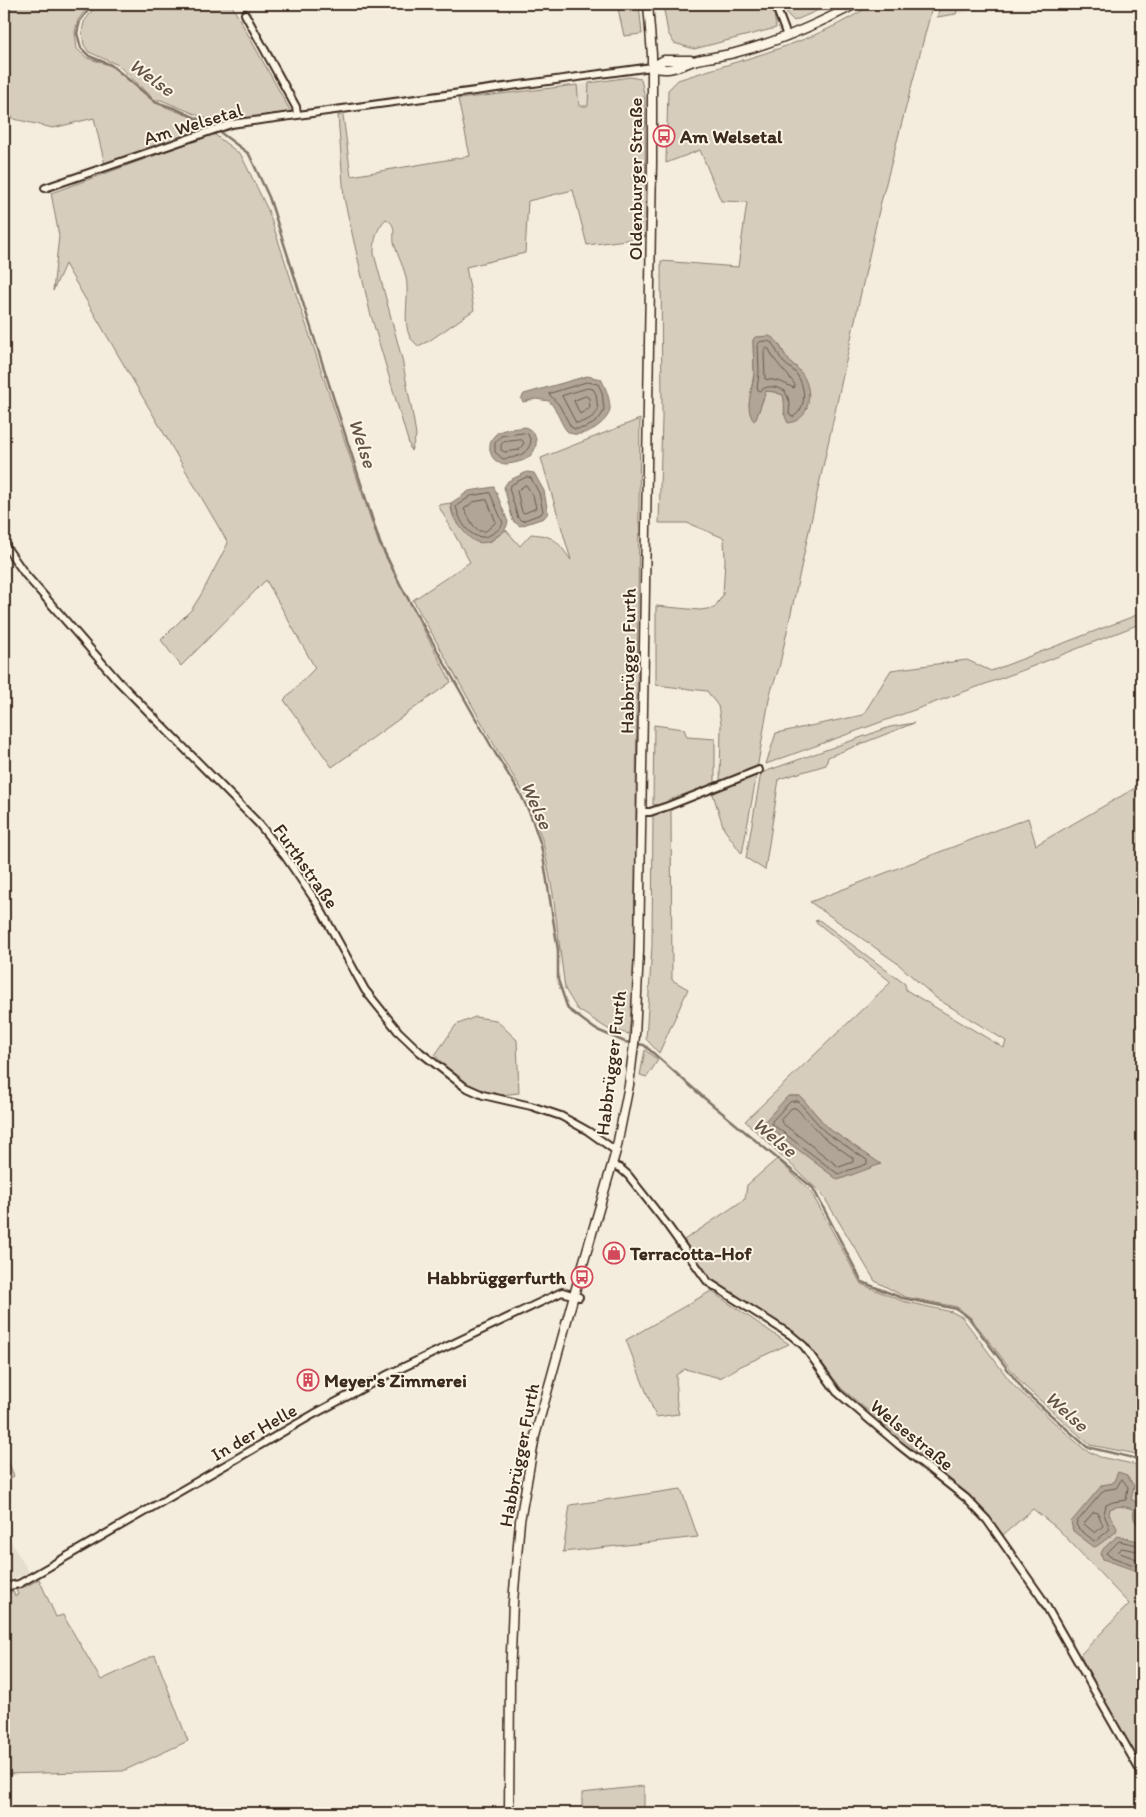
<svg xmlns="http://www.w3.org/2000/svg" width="1146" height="1817" font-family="Itim,sans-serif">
  <rect width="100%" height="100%" fill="#f4eddd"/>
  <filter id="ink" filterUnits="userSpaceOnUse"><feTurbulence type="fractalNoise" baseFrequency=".02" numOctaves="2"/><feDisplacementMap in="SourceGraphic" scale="10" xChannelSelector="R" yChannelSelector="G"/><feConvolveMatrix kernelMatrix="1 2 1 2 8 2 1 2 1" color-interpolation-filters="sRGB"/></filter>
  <g filter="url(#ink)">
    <g fill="#e5ddce">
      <path d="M959 4H1010L956 14Z"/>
      <path d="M589 83V105L579 106 577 85Z"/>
      <path d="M5 1532 29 1572 4 1583V1533Z"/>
    </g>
    <g fill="#d6cdbd" stroke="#887c6e" fill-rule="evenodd">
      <path d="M4 4H90L78 20 75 32 77 49 87 58 110 65 155 103 192 117 212 129 105 165 94 118 53 128 14 119 4 106Z"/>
      <path d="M97 4H231L291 112 229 120 217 123 161 100H155L118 65 89 52 84 45 82 32 84 22Z"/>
      <path d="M617 4H639L642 34 624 36Z"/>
      <path d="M663 4H770L774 13 776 28 694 49 674 43 668 33Z"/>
      <path d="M789 4H832L794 21 788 15 784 6Z"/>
      <path d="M872 4H933L880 206 779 668 770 694 757 769 720 783 721 723 718 706 707 691 656 685V606L700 610 714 608 723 595 725 560 724 538 687 523H659L662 418 661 261 738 267 747 202 721 201 700 150 666 163 668 90 678 80C742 59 816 43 872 4ZM753 340 779 344 789 362 797 367 784 415 785 404 783 395 775 392 766 391 756 419 749 406 754 372Z"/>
      <path d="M941 4H959L956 14 937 17Z"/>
      <path d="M630 77 641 79 645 98 646 236 641 238 587 245 573 190 528 201 525 253 466 267 474 310 429 341 418 346C416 343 411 340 410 337 403 324 408 301 407 287 407 272 399 260 395 246 391 236 399 226 386 219 376 229 374 240 374 254L402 359 414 422 416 436 411 451 370 312 344 198 338 115H343L351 176 470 156 458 99 577 85 579 106H588L589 83Z"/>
      <path d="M214 134 241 155 268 210 379 544 451 682 332 767 284 700 315 668 266 580 181 666 161 640 192 609 202 593 228 543 65 264 53 291 59 236 51 193Z"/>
      <path d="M640 419 634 985 629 1034 608 1029 577 1009 565 989 553 894 543 842 527 798 500 755 413 600 470 562 438 505 451 503C450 527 471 534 490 542L506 530 520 546 531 534C557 536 557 542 571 560L541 458Z"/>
      <path d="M1142 613V623L1021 671 766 764 776 733 863 715 891 670 967 660 991 671Z"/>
      <path d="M914 723 828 757 826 765 779 779 765 870 746 858 761 773 890 727Z"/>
      <path d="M654 725 684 729 687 737 715 739V785L666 804 653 805Z"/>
      <path d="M757 773 742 854 724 829 712 791Z"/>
      <path d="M1142 784V1455L1090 1445 1023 1385 971 1318 957 1307 905 1297 875 1281 822 1194 745 1121 891 982 815 921 819 920 905 984 906 990 1004 1048 1006 1041 936 998 897 963 810 902 1028 818 1036 845ZM788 1096H800L828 1128Z"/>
      <path d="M671 808 672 980 688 989 659 1053 646 1039 652 946 653 815Z"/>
      <path d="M475 1017 496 1020 517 1040 519 1093 489 1096 460 1083 435 1055 456 1025Z"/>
      <path d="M645 1050 658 1060 647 1077 640 1075Z"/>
      <path d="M777 1159 810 1190 861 1284 902 1301 952 1312 962 1317 1014 1386 1084 1449 1100 1457 1142 1466V1769L1080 1655 1129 1604 1057 1528 1033 1509 1003 1535 970 1496 841 1388 808 1344 708 1279 684 1240 745 1199 747 1185Z"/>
      <path d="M711 1291 789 1344 741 1366 720 1378 685 1369 676 1375C677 1390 675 1400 679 1414L656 1417 626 1340Z"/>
      <path d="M4 1450 14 1476 4 1484Z"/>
      <path d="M681 1489 698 1537 563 1552 570 1505Z"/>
      <path d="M39 1579 56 1617 63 1615 101 1680 155 1655 188 1741 123 1771 4 1774V1595L13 1591 15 1596 18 1595 16 1589 27 1586Z"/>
      <path d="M644 1786V1813H582V1793Z"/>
    </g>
    <g fill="#b0a596" stroke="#817466">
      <path d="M769 336C779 339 781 351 788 359 790 363 793 364 796 367 808 378 812 395 806 410 802 418 797 422 788 423 782 413 786 406 783 395L775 392 766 391 756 419 754 421C743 408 754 387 754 372 754 362 753 351 753 340L755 337Z"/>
      <path d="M587 376 601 379C606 388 610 399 610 409 609 423 579 442 567 431 561 425 557 409 549 401L536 399 523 402 521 399 524 394Z"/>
      <path d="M525 427C541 433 539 453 524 460 519 462 511 464 505 464 490 464 485 444 495 435 501 428 516 429 525 427Z"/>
      <path d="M527 472 534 473 544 491 548 513 544 518 520 526 513 521 504 487 508 481Z"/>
      <path d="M494 487 508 522C506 530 503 532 496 537 479 550 469 539 459 525 455 518 451 511 451 503L469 491Z"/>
      <path d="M788 1096H800L828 1128 881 1164 838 1180 763 1123Z"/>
      <path d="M1118 1472 1127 1475 1134 1486 1131 1499 1139 1504 1142 1499V1528C1134 1522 1133 1519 1134 1510 1127 1506 1117 1505 1110 1509L1109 1514 1117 1528 1116 1532 1097 1546 1094 1547 1073 1531 1071 1522 1102 1485 1113 1483Z"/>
      <path d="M1117 1536 1142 1542V1573L1103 1559 1101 1554 1103 1549Z"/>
    </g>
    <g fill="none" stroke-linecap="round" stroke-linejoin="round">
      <g stroke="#6a5b4e" stroke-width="1">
        <path d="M768 341 772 343C776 349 779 357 784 363 787 366 791 368 794 371 805 383 809 407 793 417L789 414 790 403 785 391C777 387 768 384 760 391L757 389 759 373 758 344 760 342Z"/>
        <path d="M766 348 769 349C775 364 787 372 795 385L794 388 779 381 765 379 764 352Z"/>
        <path d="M587 382 598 384 602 392 604 410C600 422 587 429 575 429L571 427 559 405 549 394Z"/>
        <path d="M588 388 593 389 596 394 598 411C593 418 585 422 576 423L562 396Z"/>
        <path d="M586 396 589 398 590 408 580 414 574 401Z"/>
        <path d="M524 433 528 434 531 442C526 456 517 457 503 459L495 452V443L501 436Z"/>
        <path d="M522 440 524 443 519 450 505 452 501 450V445L503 442Z"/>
        <path d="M527 477 531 478 539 493 543 511 541 514 522 521 518 518 509 488 511 485Z"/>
        <path d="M526 485 533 495 536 508 525 513 522 512 517 491Z"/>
        <path d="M490 493 503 523C501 528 499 529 495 532 475 547 460 525 456 506L471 496Z"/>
        <path d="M487 500 496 522 486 531H479L473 525 464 509 473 502Z"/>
        <path d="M798 1101 825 1132 867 1160V1164L838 1174 772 1124V1121L790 1102Z"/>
        <path d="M792 1108H796L822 1136 853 1158V1162L839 1167 782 1123 781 1120Z"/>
        <path d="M1122 1479 1128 1487 1126 1500 1113 1502 1106 1505 1104 1514 1110 1529 1097 1540 1094 1541 1078 1528 1076 1523 1104 1490 1116 1488Z"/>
        <path d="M1094 1512 1098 1513 1103 1526 1095 1533 1084 1524Z"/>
        <path d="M1142 1546 1119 1541 1107 1553 1109 1556 1142 1568"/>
        <path d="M1142 1552 1122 1548 1118 1551 1120 1553 1142 1561"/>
      </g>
      <g stroke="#817466" stroke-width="2.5">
        <path d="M93 4 80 21 77 33 81 48 89 56 111 65 156 102 174 108 209 124 249 154 269 197 380 543 401 586 494 751 521 795 531 816 541 845 544 862 558 950V980L568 1009 595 1029 625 1042 644 1045 703 1097 813 1188 862 1282 902 1298 957 1309 969 1318 1024 1391 1087 1447 1142 1460"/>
        <path d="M4 1594H6"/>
      </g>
      <g stroke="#3b2a1e" stroke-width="10">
        <g id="minor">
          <path d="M775 4 787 36"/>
          <path d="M245 14 296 107 297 114"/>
          <path d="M45 188 231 124 652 67"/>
          <path d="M4 544 25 574 118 681 259 824 285 856 317 903 365 990 398 1031 420 1052 465 1087 483 1095 531 1106 561 1116 588 1131 616 1151"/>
          <path d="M641 812H650L668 806 759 770"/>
          <path d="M612 1165 620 1168 628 1175 665 1222 708 1282 791 1335 804 1346 837 1392 899 1445 966 1498 987 1520 1041 1597 1142 1774"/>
          <path d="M4 1587 19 1584 314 1414 389 1374 562 1292 579 1297"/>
        </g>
      </g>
      <g stroke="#3b2a1e" stroke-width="11">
        <g id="tertiary">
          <path d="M652 67C670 73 680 65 697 60 710 57 725 56 738 52 780 41 818 24 856 4"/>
          <path d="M652 67 664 60H691"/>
          <path d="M509 1813 510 1679 513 1602 520 1521 535 1436 574 1295 616 1151 629 1085 635 1036 639 951 652 162V55L648 4"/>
        </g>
      </g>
      <use href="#minor" stroke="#fcf5e5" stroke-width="6"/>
      <use href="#tertiary" stroke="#fcf5e5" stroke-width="8"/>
    </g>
  </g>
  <defs>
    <g id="bus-ring" transform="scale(1.125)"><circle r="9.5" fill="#fcf5e5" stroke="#d1495b" stroke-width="1.5"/><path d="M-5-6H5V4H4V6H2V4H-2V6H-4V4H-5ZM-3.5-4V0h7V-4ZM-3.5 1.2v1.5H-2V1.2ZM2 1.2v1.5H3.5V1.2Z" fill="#d1495b"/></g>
    <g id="shop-ring" transform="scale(1.125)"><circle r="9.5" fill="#fcf5e5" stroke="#d1495b" stroke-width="1.5"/><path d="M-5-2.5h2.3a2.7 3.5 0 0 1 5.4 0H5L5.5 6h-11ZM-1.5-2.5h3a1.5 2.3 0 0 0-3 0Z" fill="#d1495b"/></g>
    <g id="building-ring" transform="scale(1.125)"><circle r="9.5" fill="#fcf5e5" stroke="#d1495b" stroke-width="1.5"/><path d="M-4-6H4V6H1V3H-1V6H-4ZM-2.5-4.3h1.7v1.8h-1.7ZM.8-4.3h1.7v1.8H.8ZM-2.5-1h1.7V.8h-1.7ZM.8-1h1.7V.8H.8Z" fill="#d1495b"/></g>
  </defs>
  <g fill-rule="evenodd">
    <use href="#bus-ring" x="664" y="136"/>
    <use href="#shop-ring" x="614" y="1253"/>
    <use href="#bus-ring" x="582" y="1277"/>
    <use href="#building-ring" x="308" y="1380"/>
  </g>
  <g text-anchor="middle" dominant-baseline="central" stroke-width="4" stroke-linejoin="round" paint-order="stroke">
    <g font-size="19" fill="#3b2a1e" stroke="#fcf5e5">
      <text transform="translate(193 124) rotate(-17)">Am Welsetal</text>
      <text transform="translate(635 179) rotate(-90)">Oldenburger Straße</text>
      <text transform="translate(628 661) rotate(-89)">Habbrügger Furth</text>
      <text transform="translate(306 866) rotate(55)">Furthstraße</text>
      <text transform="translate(611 1063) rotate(-83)">Habbrügger Furth</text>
      <text transform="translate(254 1432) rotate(-30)">In der Helle</text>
      <text transform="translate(912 1435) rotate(39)">Welsestraße</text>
      <text transform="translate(519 1455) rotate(-79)">Habbrügger Furth</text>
    </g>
    <g font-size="19" font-weight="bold" fill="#3b2a1e" stroke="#fcf5e5" text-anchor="start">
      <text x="680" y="136">Am Welsetal</text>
      <text x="630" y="1253">Terracotta-Hof</text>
      <text x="566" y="1277" text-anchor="end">Habbrüggerfurth</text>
      <text x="324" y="1380">Meyer's Zimmerei</text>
    </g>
    <g font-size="20" font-style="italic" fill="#645548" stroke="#fcf5e5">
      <text transform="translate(152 77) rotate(36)">Welse</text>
      <text transform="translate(363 443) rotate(72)">Welse</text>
      <text transform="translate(537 805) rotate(66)">Welse</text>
      <text transform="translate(775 1137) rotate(40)">Welse</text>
      <text transform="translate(1067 1411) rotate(42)">Welse</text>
    </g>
  </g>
  <rect width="1146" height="1817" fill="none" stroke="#fcf5e5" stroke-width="20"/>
  <rect x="10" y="10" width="1126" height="1797" fill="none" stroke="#3b2a1e" stroke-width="2" filter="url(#ink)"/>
</svg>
